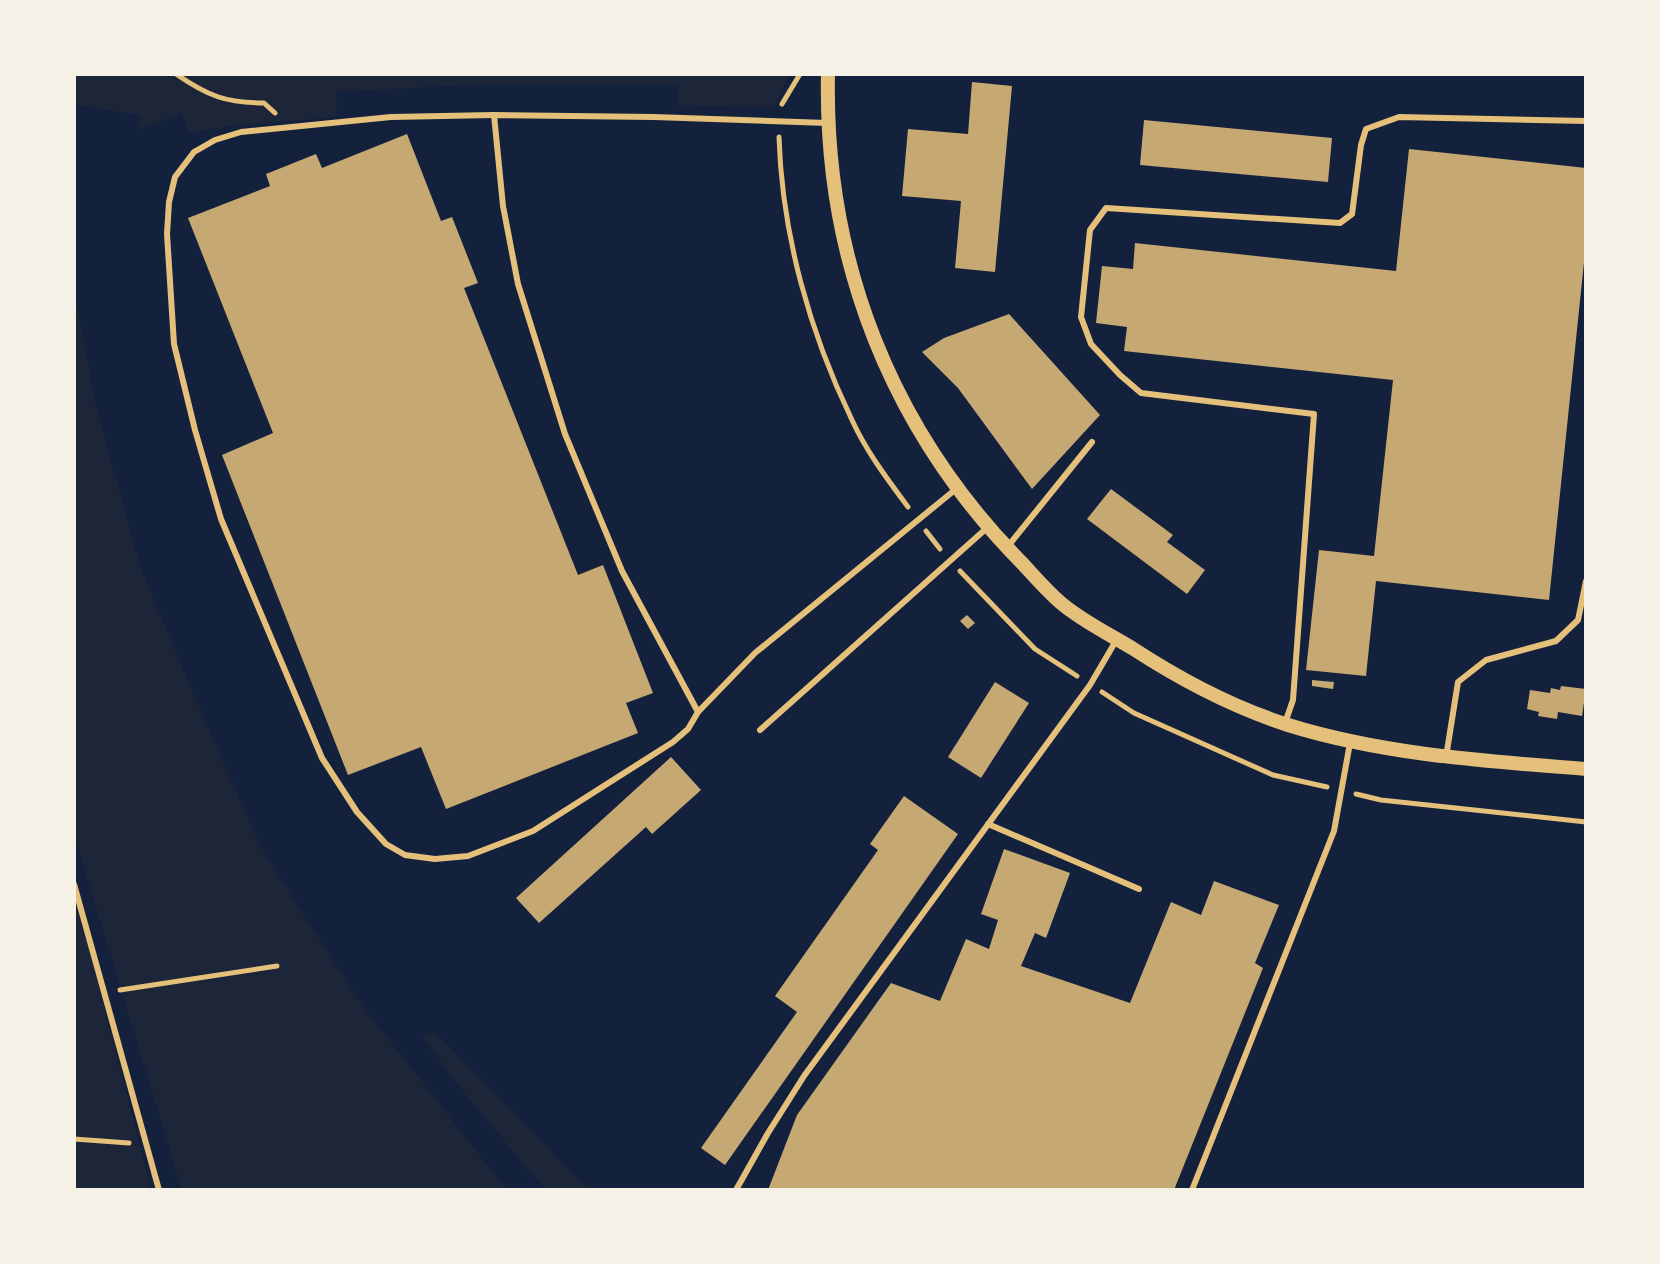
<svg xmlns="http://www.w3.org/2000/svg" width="1660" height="1264" font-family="Signika,sans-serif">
  <rect width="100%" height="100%" fill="#14213d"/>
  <g fill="#1d2539">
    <path d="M74 74H789L775 108 679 105V84H485L336 92 337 117 236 125 190 133 181 113 140 129V115L74 105Z"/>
    <path d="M74 287 95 403 140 566 192 691 261 848 361 1004 507 1190H182L74 835Z"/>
    <path d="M74 890 151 1190H74Z"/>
    <path d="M435 1032 589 1190H545L457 1084 423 1037Z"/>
  </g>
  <g fill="#c6a872">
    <path d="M972 82 1012 86 995 272 955 268 961 201 902 196 908 129 968 134Z"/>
    <path d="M1144 120 1332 138 1328 182 1140 165Z"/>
    <path d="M407 134 441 221 452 217 478 283 464 288 578 575 603 565 653 693 626 703 638 733 446 809 421 747 348 775 222 455 273 433 188 218 270 186 266 174 316 154 322 168Z"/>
    <path d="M1409 149 1586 168V243L1549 600 1376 581 1366 676 1306 670 1319 550 1374 556 1393 380 1124 351 1127 327 1096 323 1102 266 1133 269 1135 243 1396 271Z"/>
    <path d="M1009 314 1100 415 1032 489 958 388 922 352 944 338Z"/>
    <path d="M1111 489 1173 535 1167 542 1205 570 1187 594 1087 519Z"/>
    <path d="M967 615 975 623 968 629 960 621Z"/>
    <path d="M1312 680 1334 682 1333 689 1312 686Z"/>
    <path d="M995 682 1029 703 981 778 948 757Z"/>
    <path d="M1561 686 1586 689 1582 716 1558 712 1557 719 1538 716 1539 712 1527 709 1530 690 1550 693 1551 688 1560 690Z"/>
    <path d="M671 757 701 790 652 834 646 827 539 923 516 898Z"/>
    <path d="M904 796 958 834 725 1165 701 1148 797 1012 775 996 878 850 870 844Z"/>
    <path d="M1004 849 1070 873 1046 938 1035 933 1021 966 1130 1003 1171 902 1201 915 1214 881 1279 905 1255 963 1263 968 1174 1190H768L797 1115 891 983 940 1001 966 939 989 949 998 920 981 914Z"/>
  </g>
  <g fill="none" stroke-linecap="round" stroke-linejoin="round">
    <g stroke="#e5c07b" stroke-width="5">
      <path d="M176 74C208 96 226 103 264 103L275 113"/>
      <path d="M782 104 800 74"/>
      <path d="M779 137C782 235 810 333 852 420 866 451 888 480 908 507"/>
      <path d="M926 531 940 549"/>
      <path d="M960 571 1035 649 1077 676"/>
      <path d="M1102 692 1134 713 1273 775 1327 787"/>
      <path d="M1356 794 1381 800 1586 822"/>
      <path d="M120 990 277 966"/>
      <path d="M74 1139 129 1143"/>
    </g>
    <g stroke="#e5c07b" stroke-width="6">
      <path d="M494 115 391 117 241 132 215 140 194 152 175 177 169 202 167 234 174 344 195 430 221 519 322 758 357 812 386 844 405 855 435 859 468 856 533 831 673 742 688 729 698 712"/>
      <path d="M827 123 654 117 494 115 503 206 518 284 565 434 622 571 698 712 755 653 956 489"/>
      <path d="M1009 545 1092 442"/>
      <path d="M1285 723 1293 700 1314 414 1141 393 1120 375 1091 344 1081 317 1090 230 1106 208 1340 223 1352 214 1361 145 1366 129 1399 117 1586 121"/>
      <path d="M760 730 988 527"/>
      <path d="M1446 757 1458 682 1486 660 1556 641 1578 620 1586 581"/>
      <path d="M988 824 1139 889"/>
      <path d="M74 884 159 1190"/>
      <path d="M736 1190 768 1133 804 1076 1090 685 1117 639"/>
      <path d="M1192 1190 1334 831 1350 743"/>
    </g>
    <path stroke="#e5c07b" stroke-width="14" d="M828 74C824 260 891 431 1023 564 1035 577 1047 591 1061 603 1082 621 1109 634 1132 648 1181 680 1232 707 1288 725 1385 755 1486 761 1586 769"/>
  </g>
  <rect width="1660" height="1264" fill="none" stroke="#f6f1e7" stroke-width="152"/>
</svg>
